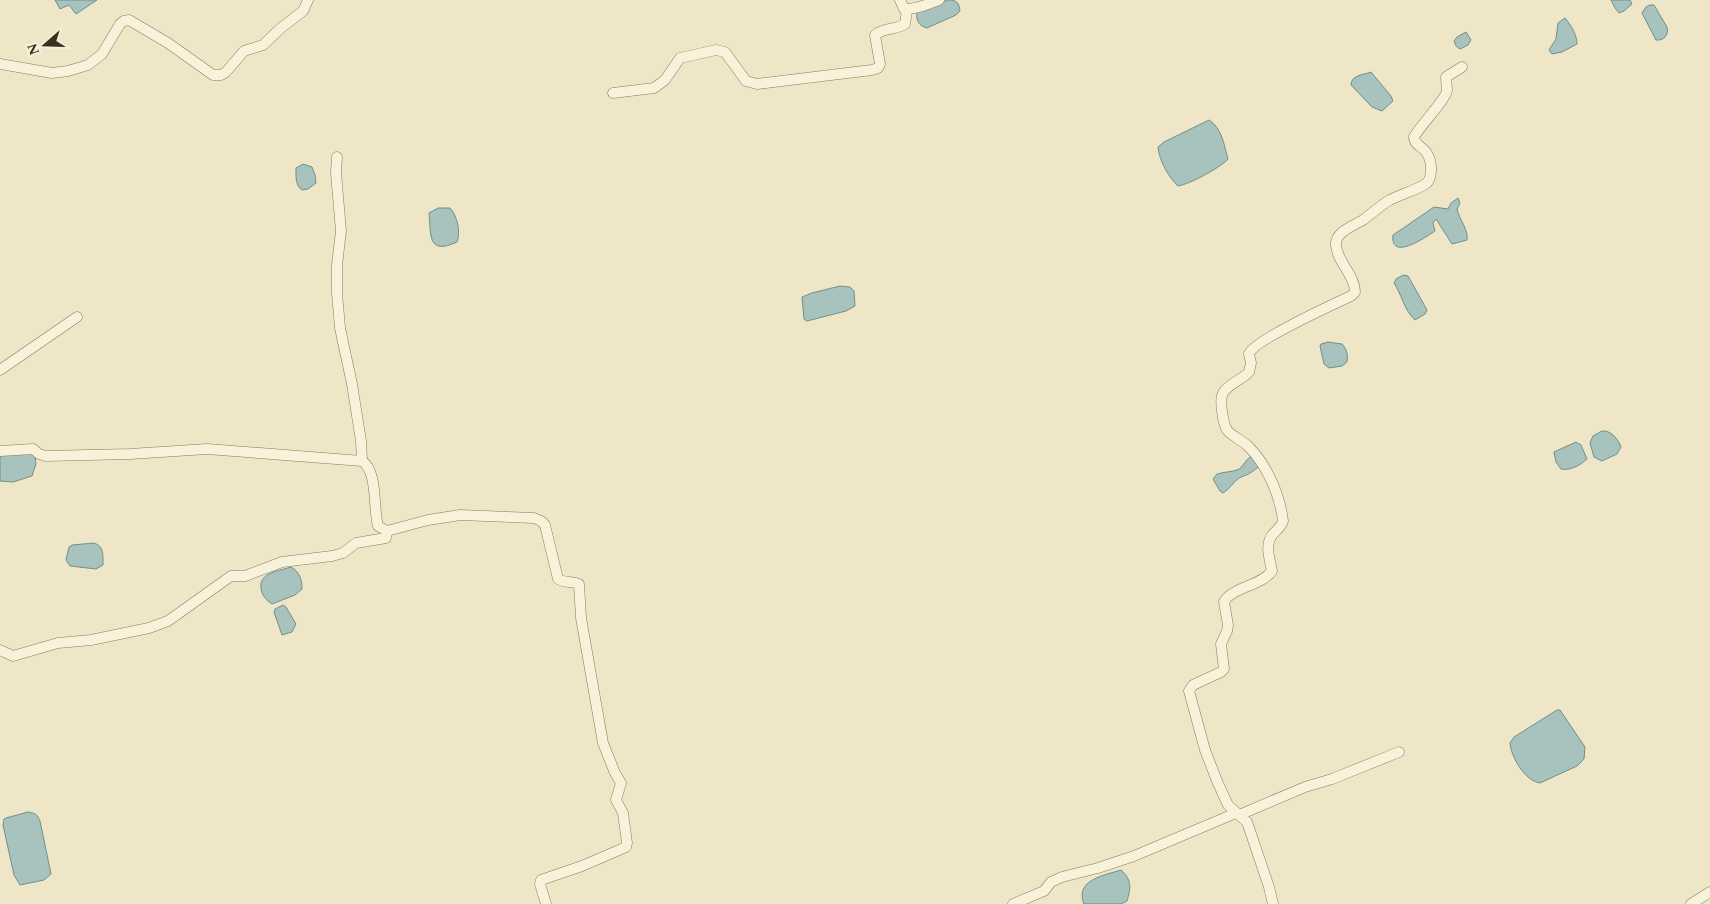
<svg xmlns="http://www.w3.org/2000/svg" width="1710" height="904" font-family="Spectral,serif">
  <rect width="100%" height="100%" fill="#eee6c7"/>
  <g fill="#a8c2bd" stroke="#6f908b">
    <path d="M55 0H97L76 14 69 5 60 9Z"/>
    <path d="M948 0C957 0 959 3 960 11L956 15 927 28C919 26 916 21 917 13L923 9Z"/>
    <path d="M1611 0H1630L1632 4 1624 11 1619 13 1615 8Z"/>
    <path d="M1650 5H1654L1667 27C1669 35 1664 41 1656 40L1642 13 1646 7Z"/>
    <path d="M1565 18C1571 25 1577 35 1577 44L1562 52 1552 54 1549 50 1556 39 1558 23Z"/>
    <path d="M1466 32 1471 40 1468 45 1460 49 1456 46 1454 41 1457 37Z"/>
    <path d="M1371 72 1391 96 1393 101 1382 111 1372 107 1351 85C1351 75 1363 75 1371 72Z"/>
    <path d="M1209 120C1222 128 1224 145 1228 159 1220 168 1190 184 1178 186 1169 178 1159 160 1158 147L1164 142Z"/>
    <path d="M303 164 312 167 315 175 316 183 308 189 302 190C295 185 296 176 296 168Z"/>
    <path d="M1458 198 1460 203 1457 209C1459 219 1469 230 1467 240L1452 244 1436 219 1433 223 1435 231C1426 237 1390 262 1393 235L1399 231 1434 207 1448 209 1451 203Z"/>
    <path d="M438 208H450C457 215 461 232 457 242 427 256 431 234 429 213Z"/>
    <path d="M1403 275 1408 276 1427 310 1425 314 1415 320C1404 310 1402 295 1394 283L1396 279Z"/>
    <path d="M840 286 850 287 854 291 855 306 846 311 807 321 804 319 802 297 812 293Z"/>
    <path d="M1328 342 1342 344C1347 350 1348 354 1347 362L1342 366 1329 368 1324 364 1320 346 1321 344Z"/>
    <path d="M1602 431C1611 430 1618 439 1621 447L1617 454 1602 461 1594 457 1590 443 1593 436Z"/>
    <path d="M1576 442 1581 445 1587 459C1581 465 1570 471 1561 469L1556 462 1554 452Z"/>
    <path d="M30 453 35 456 36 464 32 476 13 482 0 481V455Z"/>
    <path d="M1252 456 1257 461 1258 467C1252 473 1246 475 1239 478 1233 482 1230 489 1223 493L1220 491 1213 479 1217 474C1223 472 1231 472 1237 470 1244 467 1245 459 1252 456Z"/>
    <path d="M94 543C104 546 103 555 103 565L96 569 70 566 66 560 69 547 72 545Z"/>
    <path d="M291 567C300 572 302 580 302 589L295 595 272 604C266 600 262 596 261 588 259 572 280 571 291 567Z"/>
    <path d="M283 605 286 607 296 624 292 632 282 635 274 612 275 609Z"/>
    <path d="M1557 710H1560L1562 713 1585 747 1584 759 1577 766 1540 783C1525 781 1511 757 1510 743L1514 737Z"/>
    <path d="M28 812C35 813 37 814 40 821L51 874 44 880 20 885 14 875 3 825 4 819 6 818Z"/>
    <path d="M1121 870C1132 880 1131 888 1127 901L1121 904H1084C1074 880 1105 875 1121 870Z"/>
  </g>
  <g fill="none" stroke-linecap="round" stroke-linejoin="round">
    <g stroke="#8a795d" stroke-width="11">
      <g id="minor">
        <path d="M900 0 904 9C915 10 928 4 939 0"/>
        <path d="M0 64 52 73 68 71 88 65 102 54 120 24 124 21 129 20 168 43 213 75H221L226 72 244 51 263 45 281 28 303 11 308 0"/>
        <path d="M613 93 654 88 665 80 680 58 716 50 725 52 746 81 757 84 872 70 878 68 880 64 875 35C884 27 896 30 905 24L907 10"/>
        <path d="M337 157 336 173 341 231 337 265V293L340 328 352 384 361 441 362 461"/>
        <path d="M0 370 77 317"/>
        <path d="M0 451 33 449 39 454 46 456 130 454 207 449 362 461C378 471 373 508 378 526L387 531 428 520 460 515 534 518 541 521 545 525 558 579C564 583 572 581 579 584L581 618 603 743 615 773 621 783 616 800 623 813 627 843 626 847 582 866 541 880 540 884 546 904"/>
        <path d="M0 650 13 656 58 643 91 640 149 628 168 621 231 576H245L282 562 332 556 343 553 356 543 386 538 387 531"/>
        <path d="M1239 815 1305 787 1332 779 1399 752"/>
        <path d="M1013 904 1044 891 1051 882 1062 877 1098 868 1134 856 1236 813"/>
        <path d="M1273 904 1269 887 1247 822 1228 805 1217 781 1205 750 1189 691 1193 685 1221 672 1224 669 1221 644 1227 631 1228 625 1224 602C1232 587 1261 586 1272 571 1270 559 1264 545 1273 534 1277 530 1281 527 1283 521 1280 495 1267 465 1248 446 1244 442 1229 434 1227 430 1223 423 1219 400 1223 393 1229 383 1242 380 1249 372L1251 363 1249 354C1253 341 1334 304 1351 296L1355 292C1355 275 1337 262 1336 245 1335 232 1353 226 1363 220 1371 214 1379 207 1388 201 1401 194 1415 191 1427 183 1433 175 1432 160 1426 152 1422 146 1414 145 1414 137 1420 126 1447 98 1447 90 1447 86 1446 81 1446 77L1462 67"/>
        <path d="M1691 904 1710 892"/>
      </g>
    </g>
    <use href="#minor" stroke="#f8f2db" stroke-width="10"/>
  </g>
  <g transform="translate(45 45) rotate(250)" stroke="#f5efd7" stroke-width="4" paint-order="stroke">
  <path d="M0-4L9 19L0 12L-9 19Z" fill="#3a2f20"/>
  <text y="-8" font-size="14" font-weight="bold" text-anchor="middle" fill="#3a2f20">N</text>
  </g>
</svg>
